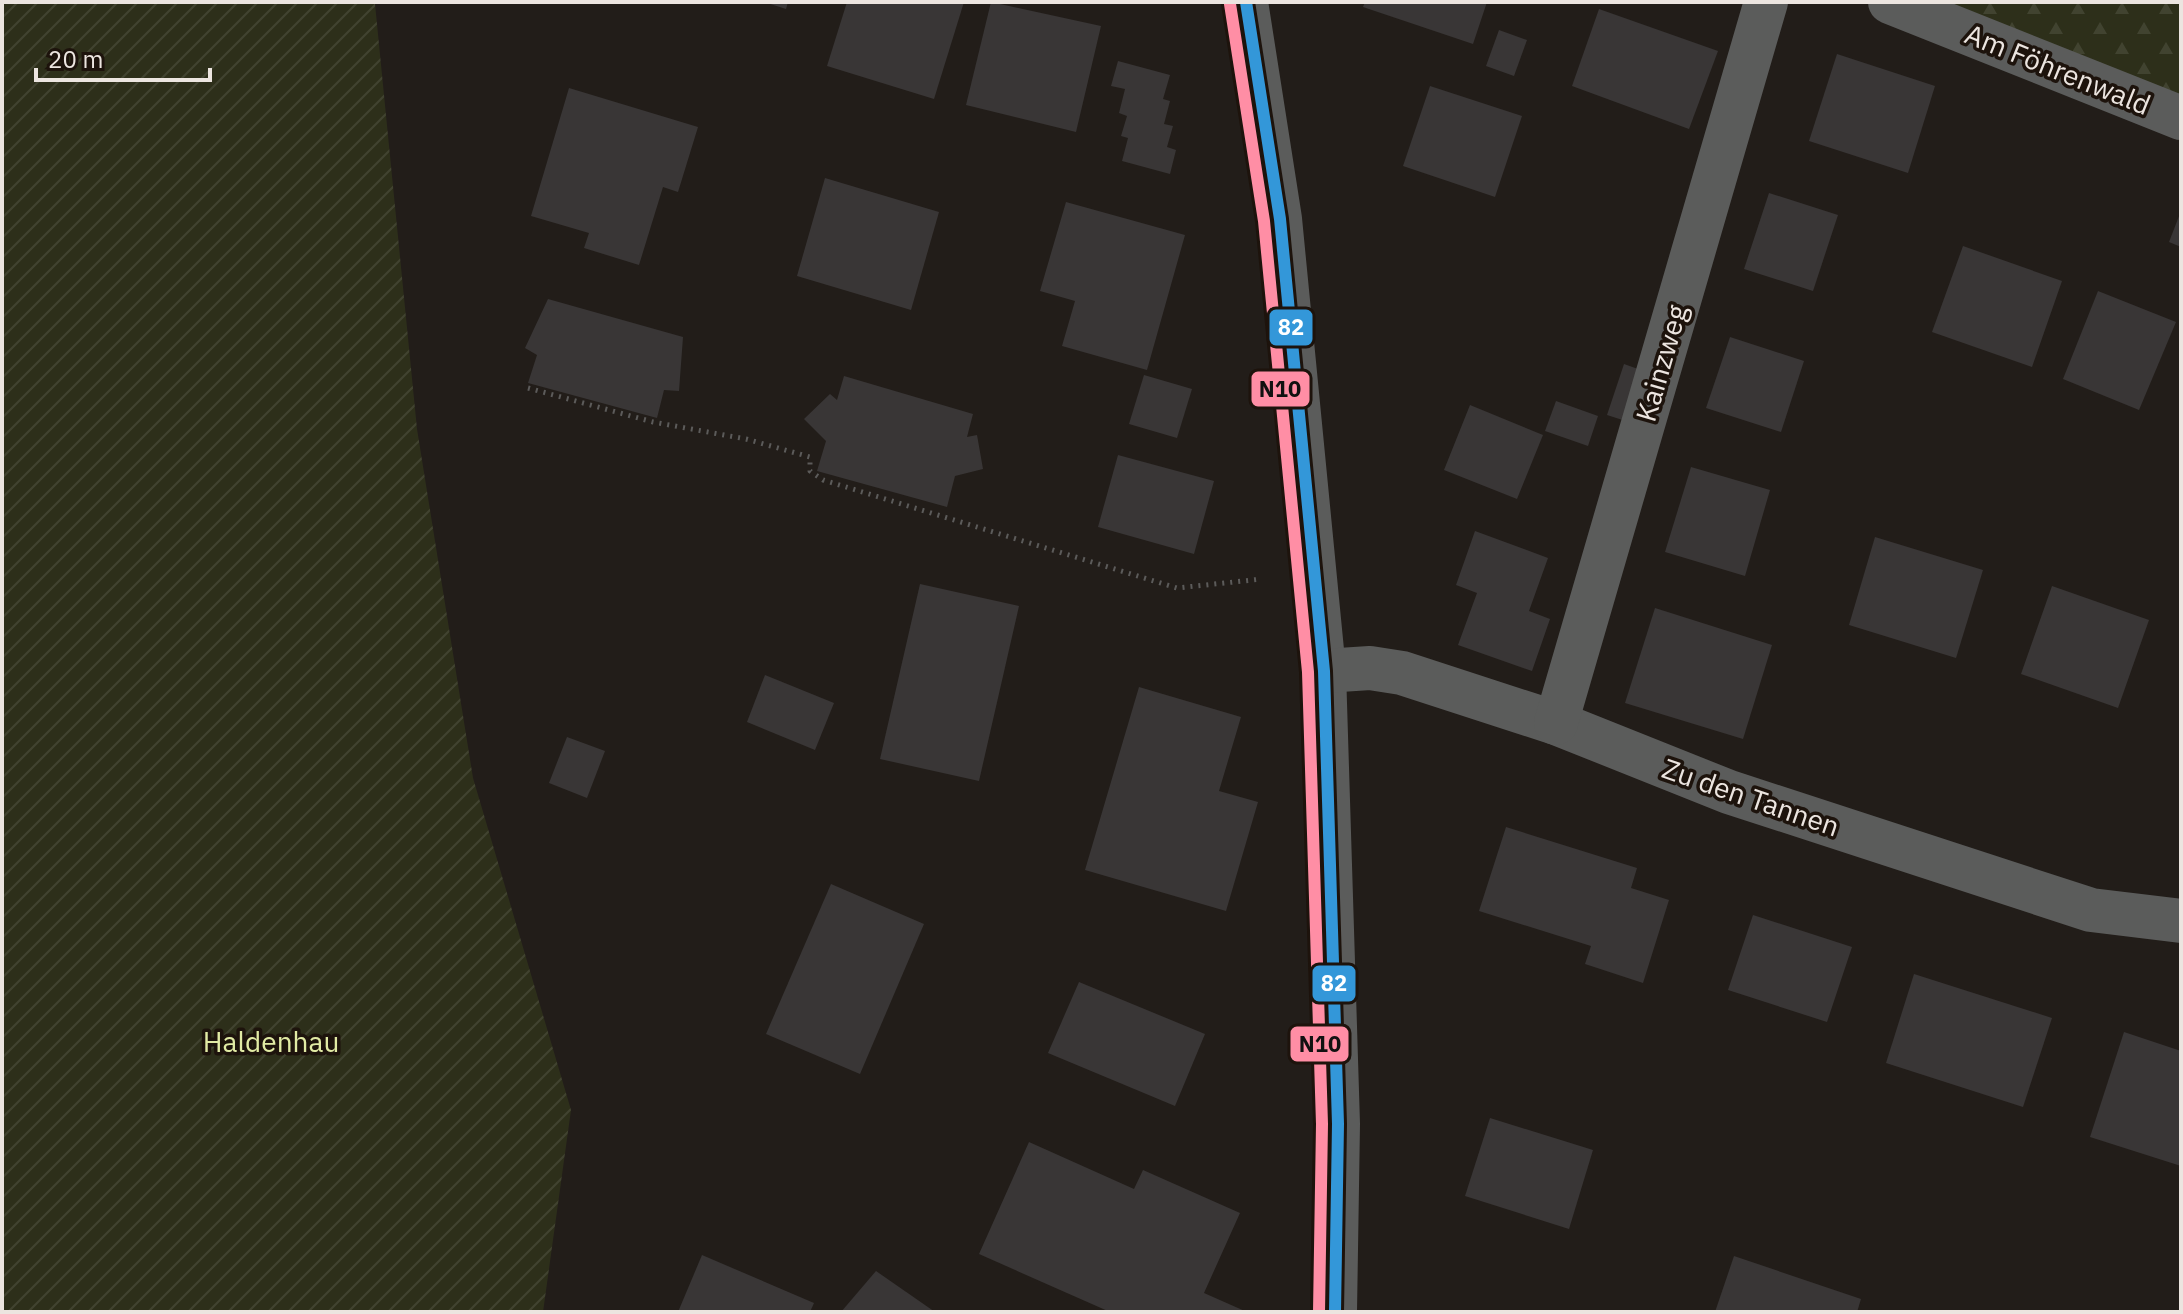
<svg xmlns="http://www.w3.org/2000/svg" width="2183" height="1314" font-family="'IBM Plex Sans',sans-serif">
  <defs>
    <pattern id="forest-firs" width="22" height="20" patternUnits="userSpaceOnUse" patternTransform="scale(2)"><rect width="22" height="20" fill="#2d2f1a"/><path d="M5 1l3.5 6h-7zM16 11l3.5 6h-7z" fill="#414330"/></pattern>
    <pattern id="garden-furrows" width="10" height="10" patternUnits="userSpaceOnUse" patternTransform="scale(2)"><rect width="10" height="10" fill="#2d2f1a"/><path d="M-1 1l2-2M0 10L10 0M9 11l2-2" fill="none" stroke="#414330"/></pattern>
  </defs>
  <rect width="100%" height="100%" fill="#221d19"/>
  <path fill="url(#forest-firs)" d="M1890 2H2181V118Z"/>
  <path fill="url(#garden-furrows)" d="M2 2H372L375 4 417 429 473 778 571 1110 543 1312H2Z"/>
  <g fill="#393636">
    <path d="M764 2H788L786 9Z"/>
    <path d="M847 2H964L934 99 827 66Z"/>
    <path d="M991 2 1101 26 1076 132 966 105Z"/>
    <path d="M1365 2H1487L1473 44 1363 7Z"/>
    <path d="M1599 9 1718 51 1689 129 1572 86Z"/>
    <path d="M1499 30 1527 40 1514 76 1486 66Z"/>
    <path d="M1837 54 1935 86 1908 173 1809 141Z"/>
    <path d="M1118 61 1170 75 1163 99 1170 101 1164 124 1173 126 1167 147 1176 150 1170 174 1122 161 1128 138 1121 136 1127 116 1119 113 1125 89 1111 86Z"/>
    <path d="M1430 86 1522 116 1495 197 1403 166Z"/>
    <path d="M569 88 698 127 678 192 663 187 639 265 584 248 589 233 531 216Z"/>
    <path d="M825 178 939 212 911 310 797 276Z"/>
    <path d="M1769 193 1838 215 1813 291 1744 269Z"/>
    <path d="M1066 202 1185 235 1147 370 1062 346 1075 301 1040 291Z"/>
    <path d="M2181 211V247L2169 242Z"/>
    <path d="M1963 246 2062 281 2032 367 1932 332Z"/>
    <path d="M2098 291 2176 322 2139 410 2063 379Z"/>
    <path d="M548 299 683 337 679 391 664 390 657 418 528 383 537 355 525 348Z"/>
    <path d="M1730 337 1804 361 1781 432 1706 408Z"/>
    <path d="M1624 364 1652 374 1635 424 1607 415Z"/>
    <path d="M1144 375 1192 389 1177 438 1129 424Z"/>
    <path d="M844 376 973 414 967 437 977 435 983 469 955 476 947 507 817 471 826 441 804 419 830 394 837 400Z"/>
    <path d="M1556 401 1598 416 1588 446 1545 431Z"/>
    <path d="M1470 405 1543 435 1517 499 1444 470Z"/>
    <path d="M1118 455 1214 481 1194 554 1098 527Z"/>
    <path d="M1691 467 1770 490 1745 576 1665 552Z"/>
    <path d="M1475 531 1548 558 1529 611 1550 619 1532 671 1458 645 1477 593 1456 585Z"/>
    <path d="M1875 537 1983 570 1956 658 1849 625Z"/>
    <path d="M920 584 1019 606 979 781 880 759Z"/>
    <path d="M2052 586 2149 620 2118 708 2021 674Z"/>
    <path d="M1655 608 1772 645 1743 739 1625 703Z"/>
    <path d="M765 675 834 703 815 750 747 722Z"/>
    <path d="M1139 687 1241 717 1219 791 1258 802 1226 911 1085 870Z"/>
    <path d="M567 737 605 751 587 798 549 783Z"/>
    <path d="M1506 827 1637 868 1631 888 1669 900 1643 983 1585 964 1591 946 1479 911Z"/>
    <path d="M831 884 924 924 860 1074 766 1034Z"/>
    <path d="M1753 915 1852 947 1827 1022 1728 990Z"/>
    <path d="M1914 974 2052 1018 2023 1107 1886 1063Z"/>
    <path d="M1079 982 1205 1034 1175 1106 1048 1053Z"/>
    <path d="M2124 1032 2181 1051V1166L2090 1137Z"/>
    <path d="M1490 1118 1593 1150 1569 1229 1465 1196Z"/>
    <path d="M1029 1142 1134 1189 1143 1170 1240 1213 1204 1293 1247 1312H1110L979 1254Z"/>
    <path d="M702 1255 814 1303 810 1312H678Z"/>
    <path d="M1734 1256 1861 1299 1857 1312H1715Z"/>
    <path d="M876 1271 935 1312H841Z"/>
  </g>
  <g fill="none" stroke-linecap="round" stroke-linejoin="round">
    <path stroke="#5c5b5a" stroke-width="5" stroke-dasharray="2 6" stroke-linecap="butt" d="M528 388 653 422 746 439 810 457V471L823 480 1177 588 1262 579"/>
    <g stroke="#5b5c5b" stroke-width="44">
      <path d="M1246 2 1280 219 1324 671 1338 1124 1335 1312"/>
      <path d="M1890 2 2181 118"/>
      <path d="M1324 671 1370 668 1402 673 1556 723 1729 792 2091 910 2181 921"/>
      <path d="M1556 723 1766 2"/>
    </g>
    <g stroke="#1d130c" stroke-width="18">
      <path id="bus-1" d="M1246 2 1280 219 1324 671 1338 1124 1335 1312"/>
    </g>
    <g stroke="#1d130c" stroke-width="18">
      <path id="bus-2" d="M1230 4 1264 221 1308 672 1322 1124 1319 1312"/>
    </g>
    <use href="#bus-1" stroke="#3397d9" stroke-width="12"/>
    <use href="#bus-2" stroke="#ff8ea5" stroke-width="12"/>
  </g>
  <g text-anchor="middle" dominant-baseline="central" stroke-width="7" stroke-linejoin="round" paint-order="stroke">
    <g font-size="28" fill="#ece5e0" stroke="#1d130c">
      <text transform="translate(2058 69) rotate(22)">Am Föhrenwald</text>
      <text transform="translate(1661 363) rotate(-74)">Kainzweg</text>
      <text transform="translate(1751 797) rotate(19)">Zu den Tannen</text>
    </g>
    <g font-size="28" fill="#e1eaa4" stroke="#1d130c">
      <text x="271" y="1041">Haldenhau</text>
    </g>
  </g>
  <g stroke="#1d130c" stroke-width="3">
    <rect x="1268" y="308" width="46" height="39" rx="8" fill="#3397d9"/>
    <rect x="1250" y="370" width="61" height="38" rx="8" fill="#ff8ea5"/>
    <rect x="1311" y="964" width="46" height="39" rx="8" fill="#3397d9"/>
    <rect x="1289" y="1025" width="61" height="38" rx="8" fill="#ff8ea5"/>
  </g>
  <g font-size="22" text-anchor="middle" font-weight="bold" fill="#fff">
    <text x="1291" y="335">82</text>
    <text x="1334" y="991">82</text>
  </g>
  <g font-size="22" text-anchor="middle" font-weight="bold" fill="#111">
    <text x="1280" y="397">N10</text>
    <text x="1320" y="1052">N10</text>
  </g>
  <rect width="2183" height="1314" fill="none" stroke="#ece5e0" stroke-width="8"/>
  <path d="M36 68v12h174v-12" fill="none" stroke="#ece5e0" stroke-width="4"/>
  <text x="48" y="68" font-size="24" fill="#ece5e0" stroke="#1d130c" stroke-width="6" paint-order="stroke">20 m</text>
</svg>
